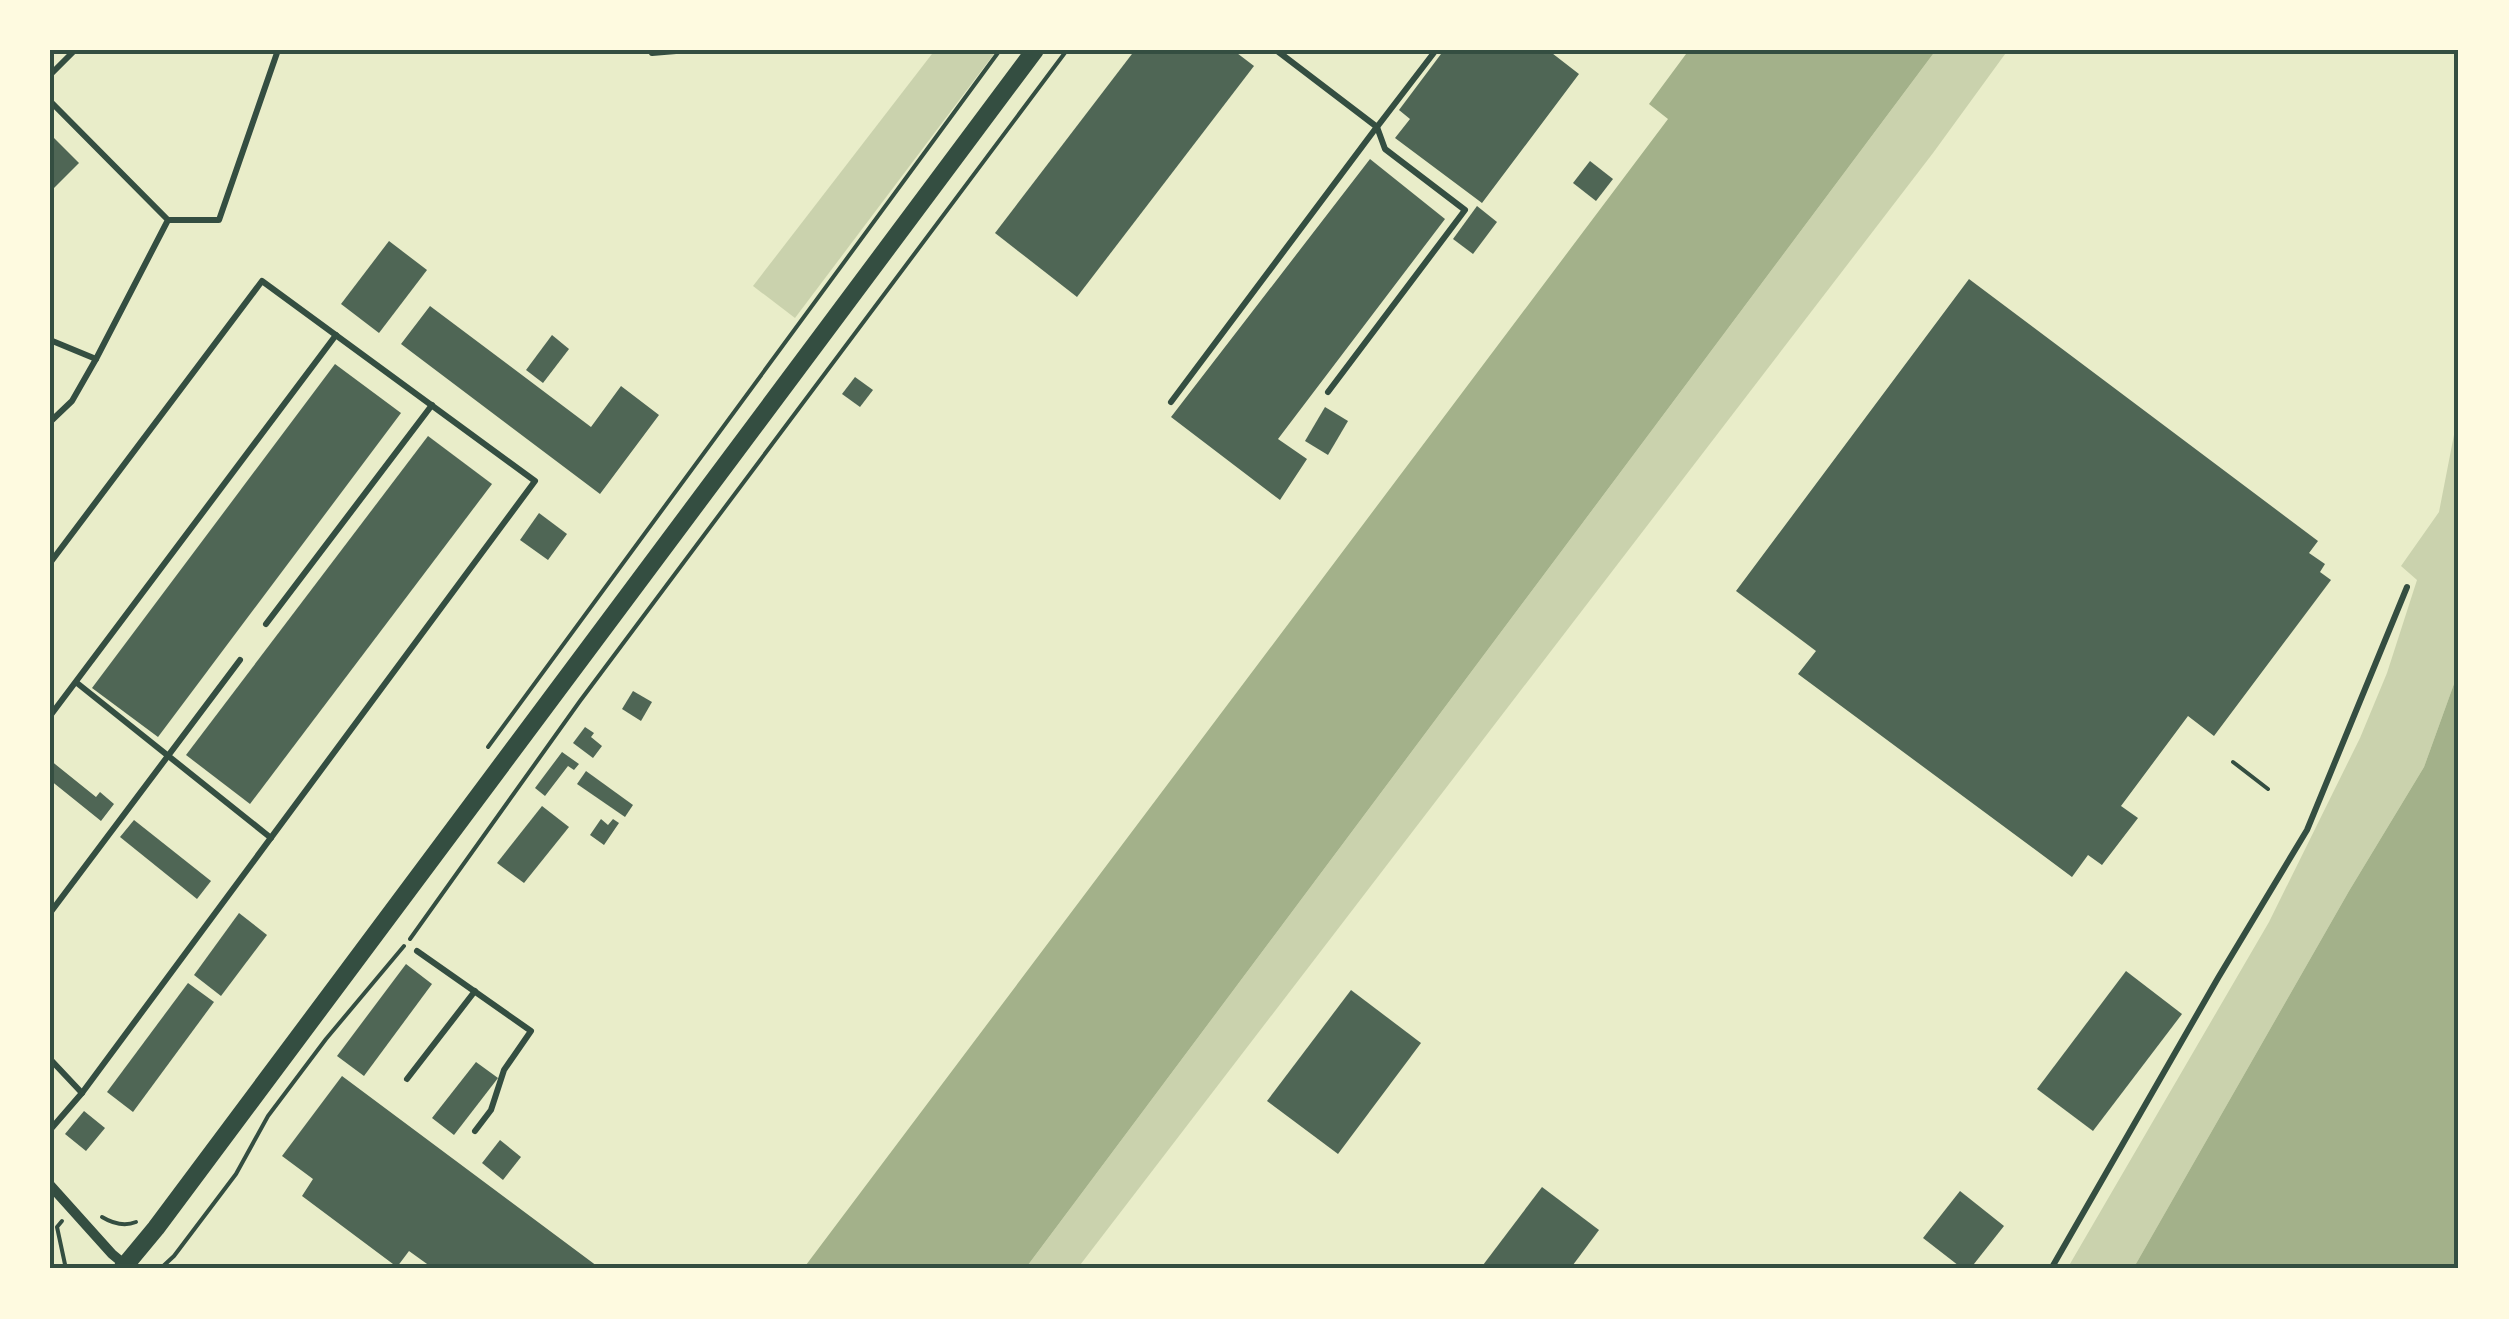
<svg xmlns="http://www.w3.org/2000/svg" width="2509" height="1319" font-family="'Titillium Web',sans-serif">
  <rect width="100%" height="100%" fill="#e9edc9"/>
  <g fill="#cad2ad">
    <path d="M935 50H997L795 318 753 286Z"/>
    <path d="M1936 50H2008L1933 153 1077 1269H1025Z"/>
    <path d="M2459 409V670L2424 767 2349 891 2133 1269H2067L2269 922 2360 738 2387 673 2417 580 2401 566 2439 512Z"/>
  </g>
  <g fill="#a3b18a">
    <path d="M1689 50H1936L1025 1269H803L1668 119 1649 104Z"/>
    <path d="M2459 670V1269H2133L2349 891 2424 767Z"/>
  </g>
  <g fill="#4f6655">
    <path d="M1135 50H1233L1254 66 1077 297 995 233Z"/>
    <path d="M1444 50H1548L1579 74 1482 203 1395 138 1410 119 1399 110Z"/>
    <path d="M50 134 79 163 50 192Z"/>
    <path d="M1370 159 1445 219 1278 439 1307 459 1280 500 1171 417Z"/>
    <path d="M1590 161 1613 179 1596 201 1573 183Z"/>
    <path d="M1477 206 1497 222 1473 254 1453 239Z"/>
    <path d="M389 241 427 270 379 333 341 304Z"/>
    <path d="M1969 279 2318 541 2309 553 2325 564 2320 572 2331 580 2214 736 2188 716 2121 806 2138 818 2102 865 2088 855 2072 877 1798 674 1816 651 1736 591Z"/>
    <path d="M430 306 591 427 621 386 659 415 600 494 401 344Z"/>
    <path d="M552 335 569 349 543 383 526 370Z"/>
    <path d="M335 364 401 413 158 737 92 688Z"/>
    <path d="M855 377 873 390 860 407 842 394Z"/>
    <path d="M1325 407 1348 421 1328 455 1305 441Z"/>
    <path d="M428 436 492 484 250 804 186 755Z"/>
    <path d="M539 513 567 534 548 560 520 540Z"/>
    <path d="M633 691 652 702 641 721 622 709Z"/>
    <path d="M585 727 594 733 591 737 602 746 593 758 573 743Z"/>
    <path d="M562 752 579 764 574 770 568 766 545 796 535 788Z"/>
    <path d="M50 760 96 797 100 792 114 804 101 821 50 780Z"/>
    <path d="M586 771 633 805 625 817 577 784Z"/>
    <path d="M542 806 569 827 524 883 497 863Z"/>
    <path d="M601 819 608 825 613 819 619 823 604 845 590 835Z"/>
    <path d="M134 820 211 881 197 899 120 837Z"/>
    <path d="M239 913 267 935 221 996 194 975Z"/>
    <path d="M406 964 432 984 364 1076 337 1056Z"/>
    <path d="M2126 971 2182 1014 2093 1131 2037 1089Z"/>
    <path d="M188 983 214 1002 133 1112 107 1092Z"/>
    <path d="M1351 990 1421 1043 1338 1154 1267 1101Z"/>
    <path d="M476 1062 498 1078 454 1135 432 1118Z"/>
    <path d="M342 1076 601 1269H434L409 1251 397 1267 302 1196 313 1179 282 1156Z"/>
    <path d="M84 1111 105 1128 86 1151 65 1134Z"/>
    <path d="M500 1140 521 1157 503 1180 482 1163Z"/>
    <path d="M1542 1187 1599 1230 1570 1269H1480Z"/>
    <path d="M1960 1191 2004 1226 1970 1269H1963L1923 1238Z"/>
  </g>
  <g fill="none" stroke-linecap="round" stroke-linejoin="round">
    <g stroke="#344e41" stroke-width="4">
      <path d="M488 747 1000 50"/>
      <path d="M2233 762 2268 789"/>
      <path d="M410 939 580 701 1067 50"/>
      <path d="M102 1217C112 1223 124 1227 136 1222"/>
      <path d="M62 1221 57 1227 66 1269"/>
      <path d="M160 1269 174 1256 236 1174 268 1116 326 1039 404 946"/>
    </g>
    <g stroke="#344e41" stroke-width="6">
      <path d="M1276 50 1377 127 1436 50"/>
      <path d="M652 53 688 50"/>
      <path d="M50 75 75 50"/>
      <path d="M50 101 168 220 96 359 72 401 50 422"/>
      <path d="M168 220H219L278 50"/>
      <path d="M50 340 96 359"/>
      <path d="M1328 392 1465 210 1385 149 1377 127"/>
      <path d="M1171 402 1376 128"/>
      <path d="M50 563 262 281 535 481 82 1093 50 1130"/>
      <path d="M266 624 432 405"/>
      <path d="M77 683 271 838"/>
      <path d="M50 716 336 335"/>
      <path d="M50 913 240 660"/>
      <path d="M417 951 531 1031 504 1070 491 1110 475 1131"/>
      <path d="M50 1059 82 1093"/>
      <path d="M407 1079 475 991"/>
      <path d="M2051 1269 2218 978 2307 830 2407 587"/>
    </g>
    <path stroke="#344e41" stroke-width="10" d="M50 1185 112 1254 129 1268"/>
    <path stroke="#344e41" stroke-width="18" d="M122 1269 156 1228 1035 50"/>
  </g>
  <rect width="2509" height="1319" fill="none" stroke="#fefae0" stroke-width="105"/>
  <rect x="52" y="52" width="2404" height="1214" fill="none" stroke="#344e41" stroke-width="4"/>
</svg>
